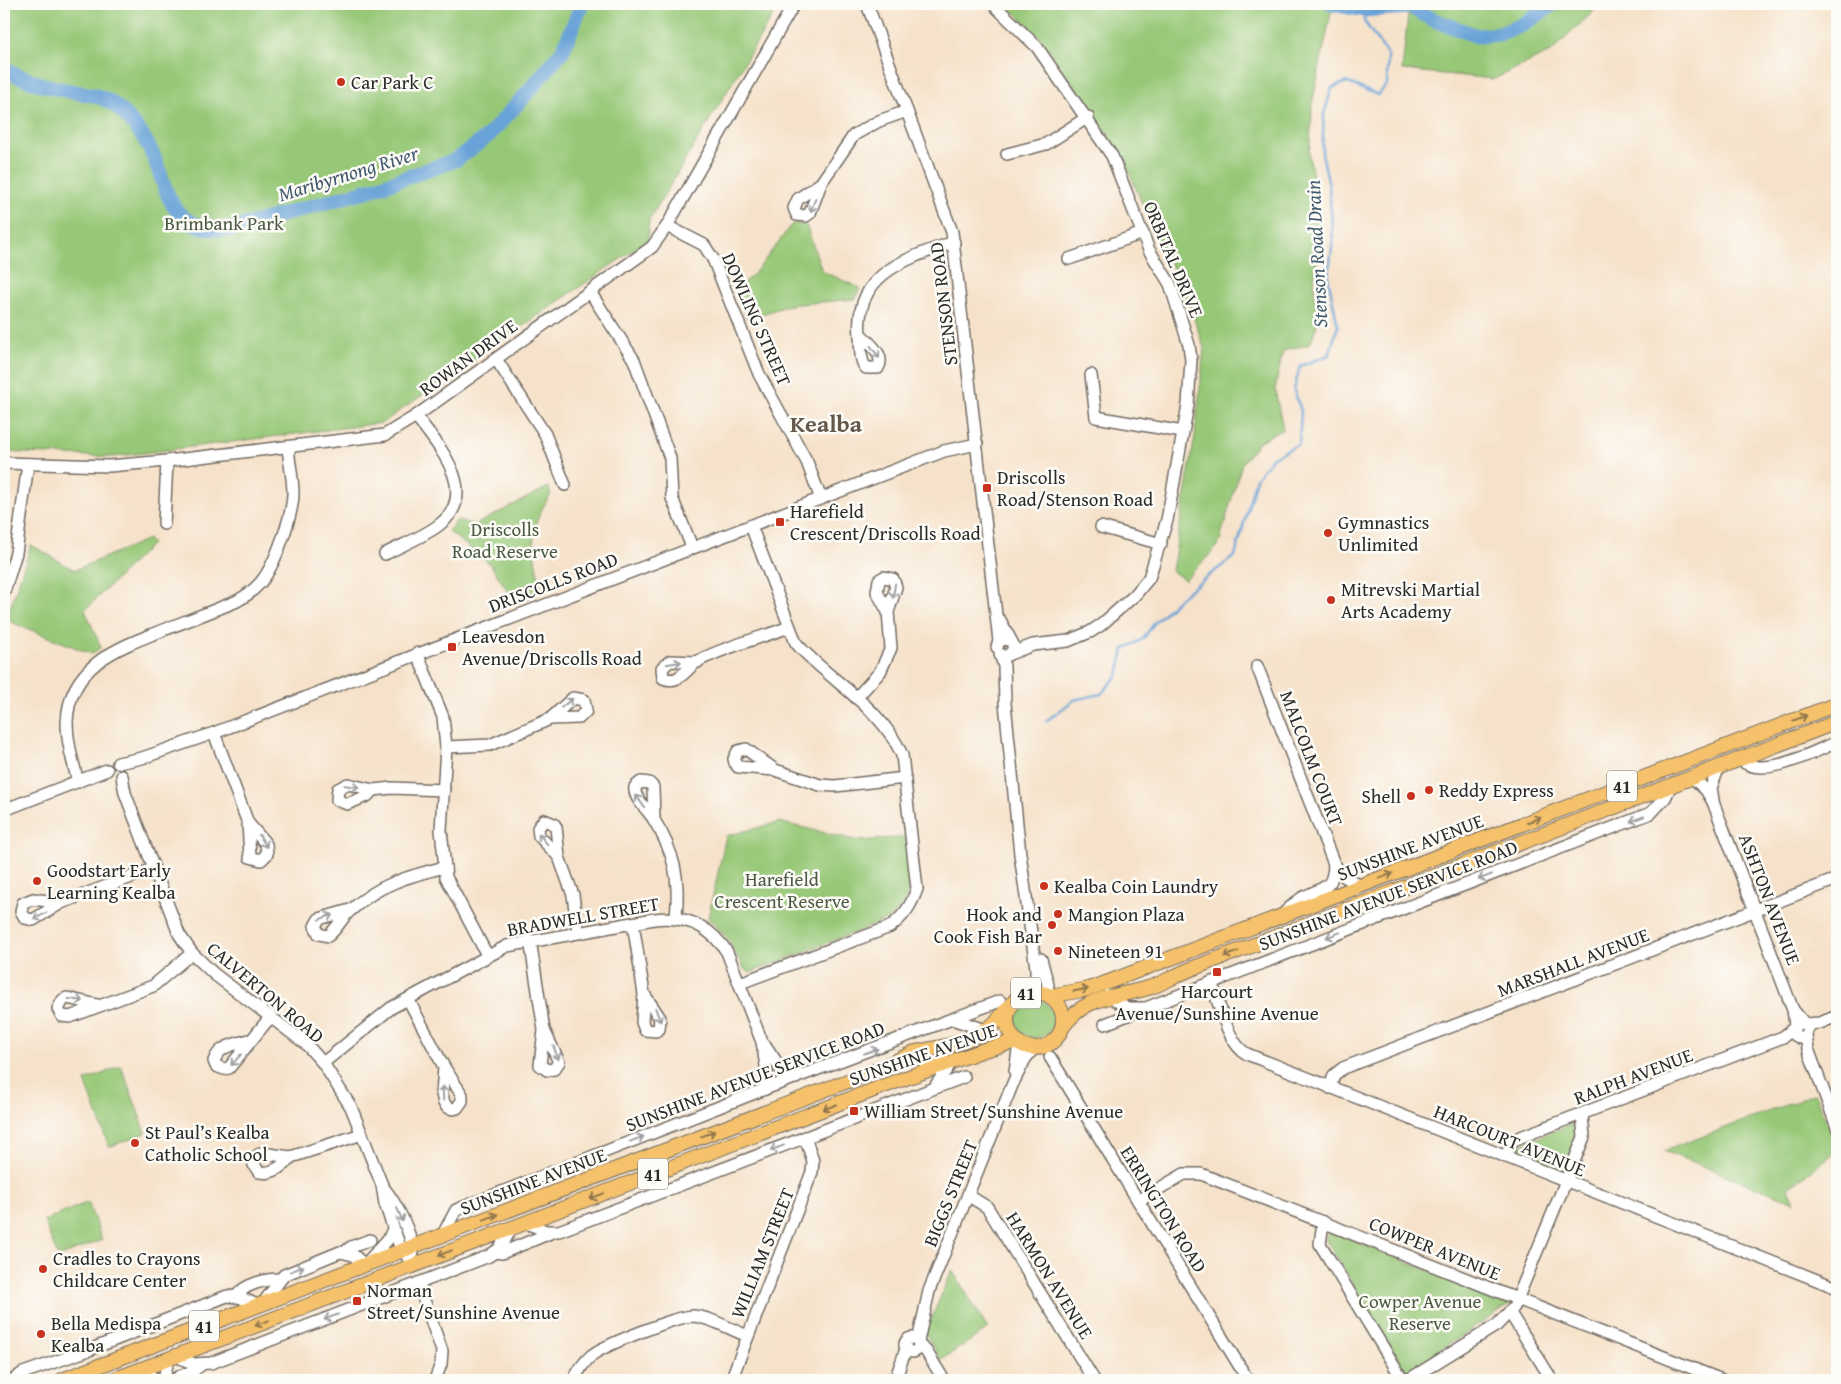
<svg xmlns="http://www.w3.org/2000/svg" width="1841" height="1384" font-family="'Gentium Book Plus',serif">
  <rect width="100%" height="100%" fill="#fdfcf7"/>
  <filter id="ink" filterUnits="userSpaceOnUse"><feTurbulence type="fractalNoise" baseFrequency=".02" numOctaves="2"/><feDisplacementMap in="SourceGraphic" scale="10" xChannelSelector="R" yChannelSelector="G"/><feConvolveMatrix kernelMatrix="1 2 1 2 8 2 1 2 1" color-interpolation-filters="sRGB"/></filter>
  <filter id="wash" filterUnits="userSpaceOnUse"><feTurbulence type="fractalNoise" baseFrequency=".0096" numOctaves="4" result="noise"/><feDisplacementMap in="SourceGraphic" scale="20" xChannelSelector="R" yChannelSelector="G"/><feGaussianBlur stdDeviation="1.12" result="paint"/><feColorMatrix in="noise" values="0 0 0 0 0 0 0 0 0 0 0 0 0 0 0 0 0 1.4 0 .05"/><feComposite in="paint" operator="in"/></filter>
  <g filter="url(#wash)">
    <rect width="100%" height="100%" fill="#f6e2ca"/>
    <g fill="#97c877" stroke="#617a51">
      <path d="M4 4H780L649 220 648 240 382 423 112 457 4 452Z"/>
      <path d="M1006 4H1601L1552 51 1494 79 1402 70 1409 7 1364 10 1333 4 1313 99 1309 155 1321 221 1314 284 1317 325 1310 344 1283 351 1275 389 1283 429 1260 441 1242 463 1218 546 1185 580 1172 571 1195 436 1204 348 1180 278 1162 253 1124 159 1043 41Z"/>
      <path d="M793 223 806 225 822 271 860 288 855 299 789 305 747 319 735 289 754 274Z"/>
      <path d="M548 487 551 494C526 531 533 551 542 592L515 602 490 564 448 531 457 520 475 525Z"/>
      <path d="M148 539 152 544 85 610 101 647 92 654 6 620 31 545 75 570Z"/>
      <path d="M779 822 859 841 907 837C910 870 918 897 889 919L750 973 744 969 728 939 708 918 726 836Z"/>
      <circle cx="1035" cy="1019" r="19"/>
      <path d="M121 1066 146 1133 109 1147 85 1081Z"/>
      <path d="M1815 1094 1837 1145V1151L1788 1188 1794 1202 1664 1151Z"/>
      <path d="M1572 1124 1580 1127V1134L1566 1170 1556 1173 1517 1157 1514 1152 1518 1146Z"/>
      <path d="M88 1202 102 1240 58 1257 44 1221Z"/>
      <path d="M1330 1231 1511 1304 1406 1372 1325 1238Z"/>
      <path d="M952 1270 988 1329 941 1360 925 1333Z"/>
    </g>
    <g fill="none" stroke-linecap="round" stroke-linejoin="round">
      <path stroke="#68a2d7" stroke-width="2.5" d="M1046 721 1074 700 1101 694 1118 675 1124 649 1143 639 1155 622 1183 595 1235 556 1256 478 1273 457 1299 444 1301 411 1294 390 1300 366 1329 355 1338 326 1328 278 1333 240 1329 186 1322 153 1324 114 1332 88 1346 82 1378 95 1387 84 1388 55 1364 21V10"/>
      <g stroke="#68a2d7" stroke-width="15">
        <path d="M1332 4 1364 10 1410 7 1434 20 1477 36 1500 34 1522 25 1553 4"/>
        <path d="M4 68C22 79 39 85 60 89 79 94 98 92 114 105 123 111 131 122 138 130 174 175 154 234 233 229L376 188 456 160 488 136 530 90 563 50 582 4"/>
      </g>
    </g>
  </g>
  <g filter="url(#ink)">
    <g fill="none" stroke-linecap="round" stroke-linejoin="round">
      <g stroke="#726b63" stroke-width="14">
        <g id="minor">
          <path d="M867 4 952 232 999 641"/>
          <path d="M993 4 1037 47 1112 156 1149 250 1170 284 1189 345 1191 360 1188 405 1167 520 1149 578 1135 595 1101 625 1090 632 1068 641 1033 645 1012 653"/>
          <path d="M1007 154 1046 144 1088 117"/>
          <path d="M821 183 798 199 794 208 797 215 806 216 810 213 821 183 854 135 879 121 907 111"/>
          <path d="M667 226 704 245 713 259 759 374 807 462 821 499"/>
          <path d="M1069 259 1143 233"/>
          <path d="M590 292 634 360 670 458 672 498 692 547"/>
          <path d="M860 334C869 343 886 355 878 368H866C859 360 861 346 860 335 854 273 906 259 954 242"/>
          <path d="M496 359 545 434 565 485"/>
          <path d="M1091 375 1096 417 1183 432"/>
          <path d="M4 463 109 466 167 461 385 435 416 416 652 247 667 226 794 4"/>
          <path d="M164 524 167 461"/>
          <path d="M1101 527 1161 544"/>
          <path d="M385 554C402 545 423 537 439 525 482 493 437 444 416 416"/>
          <path d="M4 592 16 553 28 464"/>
          <path d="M1000 620 1013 644V651L1008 655"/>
          <path d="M997 647 1000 639 1010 640"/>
          <path d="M417 653 443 717 446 747 441 830 446 877 487 955"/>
          <path d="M1000 654 1004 666 1005 703 1020 854 1036 968V981L1032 991"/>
          <path d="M698 662 670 661 662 668 663 678C680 685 686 668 698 661 724 647 761 638 789 627"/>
          <path d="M1257 666 1334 864 1344 876 1360 886"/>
          <path d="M856 698 880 672 891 648 888 612 896 587 893 579 884 577 879 580 877 592 888 612"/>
          <path d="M214 733 248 823 250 857 261 860 267 854 266 844 248 823"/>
          <path d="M446 747 490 745 550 719 573 698 584 700 586 711 579 718 550 719"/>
          <path d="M1741 760C1763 780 1813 752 1837 742"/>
          <path d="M118 763 142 758 214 733 944 451 977 444"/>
          <path d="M775 770 746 749 738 751 734 759 735 763 738 767 775 770 820 785 835 786 905 778"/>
          <path d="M122 776 125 793 179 934 192 953 214 974 306 1044 323 1063 351 1107 382 1185 385 1204 399 1244 414 1267"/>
          <path d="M1693 778 1706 790 1713 802 1793 1010 1795 1025"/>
          <path d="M78 782C73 762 67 743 67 722 69 664 120 647 166 629 189 620 213 611 237 601 246 596 254 590 261 582 275 565 293 515 293 493 293 478 289 462 288 447"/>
          <path d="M373 790 367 796 347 804 337 800 338 789 348 784 373 790 392 788 444 790"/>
          <path d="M1713 800 1711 788 1718 769"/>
          <path d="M4 810 107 770"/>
          <path d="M654 820 653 787 649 783 641 782 635 787C633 799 649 810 654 820 675 853 680 880 676 917"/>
          <path d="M559 857 539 836 538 828 544 820 554 824 556 827 559 857 573 895 578 932"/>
          <path d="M61 903 33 899 23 903 21 911 25 918 33 920 61 903 153 869"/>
          <path d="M350 910 319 919 315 926 319 934 328 936C337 929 342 917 351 910 379 884 409 876 445 867"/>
          <path d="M1284 913C1291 907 1298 899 1306 896 1325 886 1333 889 1334 864"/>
          <path d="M633 923 644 994 642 1022 645 1030 656 1031 659 1029 660 1018 644 994"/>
          <path d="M530 940 544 1030 540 1065 547 1070 554 1069 559 1062 544 1030"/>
          <path d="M1041 959 1048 985 1046 994"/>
          <path d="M1211 982C1219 1002 1228 1045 1247 1054L1837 1288"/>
          <path d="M740 983 890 927C904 916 911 906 917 889L902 755C881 706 830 682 796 643L751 526"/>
          <path d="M1108 995 1127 1008H1146L1651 813 1665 798 1670 787"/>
          <path d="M408 999 444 1067 462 1095V1101L457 1108 453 1109 447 1107 444 1103 442 1094 444 1067"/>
          <path d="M98 1005 67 998 63 1000 58 1009 62 1016 70 1017 153 986 192 953"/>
          <path d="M1794 1011 1808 1028 1805 1037 1800 1038 1795 1035 1793 1029 1797 1024"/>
          <path d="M955 1020 986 1030"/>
          <path d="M1105 1024 1128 1015 1136 1010"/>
          <path d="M1805 1024 1820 1023 1837 1016"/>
          <path d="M1806 1036 1808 1049 1837 1127"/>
          <path d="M249 1040C235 1044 219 1046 214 1061L216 1066 224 1069 229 1068 271 1016"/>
          <path d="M765 1045 781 1069 796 1078"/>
          <path d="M1050 1057 1248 1380"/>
          <path d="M323 1063 391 1008 507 946 654 919C685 915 710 926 727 952L762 1042 767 1072 765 1089"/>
          <path d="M1015 1072 1019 1043"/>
          <path d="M936 1085 953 1060"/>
          <path d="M1330 1088 1334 1075 1343 1068 1837 879"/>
          <path d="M291 1157C283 1166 272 1175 259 1172L254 1165 257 1156 261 1153 291 1157 362 1134"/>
          <path d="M1506 1157 1512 1141 1518 1138 1783 1037 1793 1029"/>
          <path d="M383 1187C396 1203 412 1233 413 1253"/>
          <path d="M969 1196 987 1207 1094 1380"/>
          <path d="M1138 1201 1184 1174H1201L1722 1380"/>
          <path d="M1323 1222 1320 1244 1403 1380"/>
          <path d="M526 1223 546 1231H559L964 1077"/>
          <path d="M442 1236 456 1210 765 1089 1000 1001"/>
          <path d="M345 1252 351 1247 370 1240"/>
          <path d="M495 1252 502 1253 555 1231"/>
          <path d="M418 1283 442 1351 441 1364 435 1380"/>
          <path d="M236 1297C243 1284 267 1279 280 1279"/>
          <path d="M264 1302 284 1275 340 1252 353 1255 365 1265 389 1238 393 1229"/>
          <path d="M1510 1313 1552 1380"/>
          <circle cx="912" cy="1345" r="7"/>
          <path d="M918 1341 929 1291 1013 1083 1025 1059 1034 1048"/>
          <path d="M920 1346 926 1351 944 1380"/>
          <path d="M176 1356 194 1364 211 1363 489 1256 499 1249 512 1228"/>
          <path d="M141 1369 156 1380"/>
          <path d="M178 1377 193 1371 201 1365"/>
          <path d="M13 1380 23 1373 89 1350 227 1296 239 1297 257 1305"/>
          <path d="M164 1380 168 1359"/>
          <path d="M574 1380C578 1371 584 1362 592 1355 605 1345 677 1316 693 1316 711 1317 731 1330 748 1336"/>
          <path d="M731 1380 812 1172 813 1161 805 1137"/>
          <path d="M895 1380 906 1349"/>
          <path d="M1408 1380 1497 1325 1514 1307 1584 1137 1582 1115"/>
        </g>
      </g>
      <g stroke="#726b63" stroke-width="16">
        <g id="major">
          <circle cx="1035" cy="1020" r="28"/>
          <path d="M1050 996 1088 989 1111 981 1837 704"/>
          <path d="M1062 1028C1085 995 1113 998 1148 988 1162 984 1176 975 1191 969L1837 722"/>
          <path d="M62 1380 882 1068 915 1052 951 1045 976 1036 993 1025 1010 1006"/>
          <path d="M113 1380 892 1083 984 1050 1017 1041"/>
        </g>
      </g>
      <use href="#minor" stroke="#fff" stroke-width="11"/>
      <use href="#major" stroke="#f5c16b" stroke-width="14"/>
    </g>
    <defs><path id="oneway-shaft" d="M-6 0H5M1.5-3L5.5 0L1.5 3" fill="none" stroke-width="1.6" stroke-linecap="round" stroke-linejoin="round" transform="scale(1.25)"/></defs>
    <g stroke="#a0a0a0">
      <use href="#oneway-shaft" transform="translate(813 205) rotate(111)"/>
      <use href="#oneway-shaft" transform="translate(875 352) rotate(54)"/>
      <use href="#oneway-shaft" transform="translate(894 591) rotate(99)"/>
      <use href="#oneway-shaft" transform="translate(674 663) rotate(-9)"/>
      <use href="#oneway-shaft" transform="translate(567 703) rotate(-38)"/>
      <use href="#oneway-shaft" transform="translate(352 786) rotate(6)"/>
      <use href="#oneway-shaft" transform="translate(640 801) rotate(-125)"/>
      <use href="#oneway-shaft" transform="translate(1637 819) rotate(159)"/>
      <use href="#oneway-shaft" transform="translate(543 839) rotate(-129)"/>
      <use href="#oneway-shaft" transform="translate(263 841) rotate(58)"/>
      <use href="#oneway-shaft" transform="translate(1485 877) rotate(159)"/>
      <use href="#oneway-shaft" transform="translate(40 916) rotate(153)"/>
      <use href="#oneway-shaft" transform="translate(326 917) rotate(-21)"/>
      <use href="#oneway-shaft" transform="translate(1333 935) rotate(159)"/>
      <use href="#oneway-shaft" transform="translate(76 1000) rotate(9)"/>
      <use href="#oneway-shaft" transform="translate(658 1015) rotate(69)"/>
      <use href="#oneway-shaft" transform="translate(871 1051) rotate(-20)"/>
      <use href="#oneway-shaft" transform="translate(556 1053) rotate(70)"/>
      <use href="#oneway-shaft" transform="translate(236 1060) rotate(132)"/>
      <use href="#oneway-shaft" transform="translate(443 1093) rotate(-92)"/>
      <use href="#oneway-shaft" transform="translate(637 1139) rotate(-21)"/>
      <use href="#oneway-shaft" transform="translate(777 1148) rotate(159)"/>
      <use href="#oneway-shaft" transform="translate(400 1215) rotate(67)"/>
      <use href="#oneway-shaft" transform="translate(297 1269) rotate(-21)"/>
      <use href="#oneway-shaft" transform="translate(331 1317) rotate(159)"/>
    </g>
    <g stroke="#90764b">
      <use href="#oneway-shaft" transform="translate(1800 718) rotate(-21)"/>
      <use href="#oneway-shaft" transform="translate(1534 820) rotate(-21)"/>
      <use href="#oneway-shaft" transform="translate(1386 876) rotate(-21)"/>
      <use href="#oneway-shaft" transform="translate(1231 954) rotate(159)"/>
      <use href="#oneway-shaft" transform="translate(1081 990) rotate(-9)"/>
      <use href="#oneway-shaft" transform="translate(830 1107) rotate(159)"/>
      <use href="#oneway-shaft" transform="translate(708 1134) rotate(-21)"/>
      <use href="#oneway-shaft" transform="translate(597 1196) rotate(159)"/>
      <use href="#oneway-shaft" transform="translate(491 1217) rotate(-21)"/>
      <use href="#oneway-shaft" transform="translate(445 1253) rotate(159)"/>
      <use href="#oneway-shaft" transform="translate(262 1323) rotate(159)"/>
    </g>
  </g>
  <g fill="#c8321e" stroke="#fdfcf7" stroke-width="2">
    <circle cx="341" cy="82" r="5"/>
    <rect x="982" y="483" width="10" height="10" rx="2.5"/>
    <rect x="775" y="517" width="10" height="10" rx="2.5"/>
    <circle cx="1328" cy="533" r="5"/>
    <circle cx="1331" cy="600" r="5"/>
    <rect x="447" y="642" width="10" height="10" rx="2.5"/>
    <circle cx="1429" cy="790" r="5"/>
    <circle cx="1411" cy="796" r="5"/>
    <circle cx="37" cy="881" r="5"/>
    <circle cx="1044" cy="886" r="5"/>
    <circle cx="1058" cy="914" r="5"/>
    <circle cx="1052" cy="925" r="5"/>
    <circle cx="1058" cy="951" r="5"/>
    <rect x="1212" y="967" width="10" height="10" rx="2.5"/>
    <rect x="849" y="1106" width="10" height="10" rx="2.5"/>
    <circle cx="135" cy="1143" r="5"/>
    <circle cx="43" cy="1269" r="5"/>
    <rect x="352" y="1296" width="10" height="10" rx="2.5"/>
    <circle cx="41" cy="1334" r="5"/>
  </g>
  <g text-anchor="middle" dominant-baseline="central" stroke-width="5" stroke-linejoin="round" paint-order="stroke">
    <g fill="#fdfcf7" stroke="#6a6a68" stroke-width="1">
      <rect x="1607" y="770.5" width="30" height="31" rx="4"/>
      <rect x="1011" y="977.5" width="30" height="31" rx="4"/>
      <rect x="638" y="1158.5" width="30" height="31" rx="4"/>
      <rect x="189" y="1310.5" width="30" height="31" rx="4"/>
    </g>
    <g font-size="18" font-weight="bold" fill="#2b2b2b">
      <text x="1622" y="786">41</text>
      <text x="1026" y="993">41</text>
      <text x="653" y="1174">41</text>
      <text x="204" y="1326">41</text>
    </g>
    <g font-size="19" fill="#2b2b2b" stroke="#fdfcf7" text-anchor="start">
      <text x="351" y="82">Car Park C</text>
      <text x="997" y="477">Driscolls<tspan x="997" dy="22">Road/Stenson Road</tspan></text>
      <text x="790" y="511">Harefield<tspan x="790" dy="22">Crescent/Driscolls Road</tspan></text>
      <text x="1338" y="522">Gymnastics<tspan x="1338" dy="22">Unlimited</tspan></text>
      <text x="1341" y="589">Mitrevski Martial<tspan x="1341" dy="22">Arts Academy</tspan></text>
      <text x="462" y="636">Leavesdon<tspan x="462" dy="22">Avenue/Driscolls Road</tspan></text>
      <text x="1439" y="790">Reddy Express</text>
      <text x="1401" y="796" text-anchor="end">Shell</text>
      <text x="47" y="870">Goodstart Early<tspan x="47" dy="22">Learning Kealba</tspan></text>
      <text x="1054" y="886">Kealba Coin Laundry</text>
      <text x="1042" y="914" text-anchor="end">Hook and<tspan x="1042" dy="22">Cook Fish Bar</tspan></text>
      <text x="1068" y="914">Mangion Plaza</text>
      <text x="1068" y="951">Nineteen 91</text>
      <text x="1217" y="991" text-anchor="middle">Harcourt<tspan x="1217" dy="22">Avenue/Sunshine Avenue</tspan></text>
      <text x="864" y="1111">William Street/Sunshine Avenue</text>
      <text x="145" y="1132">St Paul’s Kealba<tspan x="145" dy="22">Catholic School</tspan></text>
      <text x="53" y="1258">Cradles to Crayons<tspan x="53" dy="22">Childcare Center</tspan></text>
      <text x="367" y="1290">Norman<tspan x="367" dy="22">Street/Sunshine Avenue</tspan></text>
      <text x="51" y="1323">Bella Medispa<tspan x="51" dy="22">Kealba</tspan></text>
    </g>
    <g font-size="19" fill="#4b5a42" stroke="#fdfcf7">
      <text x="224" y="223">Brimbank Park</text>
      <text x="505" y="529">Driscolls<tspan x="505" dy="22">Road Reserve</tspan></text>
      <text x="782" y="879">Harefield<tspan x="782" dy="22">Crescent Reserve</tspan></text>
      <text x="1420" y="1301">Cowper Avenue<tspan x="1420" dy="22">Reserve</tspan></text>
    </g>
    <g font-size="19" fill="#2b2b2b" stroke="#fdfcf7">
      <text transform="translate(1174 259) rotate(67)">ORBITAL DRIVE</text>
      <text transform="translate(943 304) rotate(-97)">STENSON ROAD</text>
      <text transform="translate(757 319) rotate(66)">DOWLING STREET</text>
      <text transform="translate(468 357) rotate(-36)">ROWAN DRIVE</text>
      <text transform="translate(553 582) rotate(-21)">DRISCOLLS ROAD</text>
      <text transform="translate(1312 758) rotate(69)">MALCOLM COURT</text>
      <text transform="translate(1410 847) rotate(-21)">SUNSHINE AVENUE</text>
      <text transform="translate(1388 895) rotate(-21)">SUNSHINE AVENUE SERVICE ROAD</text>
      <text transform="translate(1770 899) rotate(69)">ASHTON AVENUE</text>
      <text transform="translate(583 916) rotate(-10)">BRADWELL STREET</text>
      <text transform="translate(1573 962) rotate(-21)">MARSHALL AVENUE</text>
      <text transform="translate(266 992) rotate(40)">CALVERTON ROAD</text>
      <text transform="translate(923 1054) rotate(-19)">SUNSHINE AVENUE</text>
      <text transform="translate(755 1076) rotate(-21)">SUNSHINE AVENUE SERVICE ROAD</text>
      <text transform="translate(1633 1076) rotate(-21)">RALPH AVENUE</text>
      <text transform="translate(1510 1140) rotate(22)">HARCOURT AVENUE</text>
      <text transform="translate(533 1181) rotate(-21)">SUNSHINE AVENUE</text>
      <text transform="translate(950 1193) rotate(-68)">BIGGS STREET</text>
      <text transform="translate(1164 1209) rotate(58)">ERRINGTON ROAD</text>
      <text transform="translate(1435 1248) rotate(22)">COWPER AVENUE</text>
      <text transform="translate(762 1253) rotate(-68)">WILLIAM STREET</text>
      <text transform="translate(1050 1275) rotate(58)">HARMON AVENUE</text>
    </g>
    <g font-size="20" font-style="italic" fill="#435b70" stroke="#fdfcf7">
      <text transform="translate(348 173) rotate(-17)">Maribyrnong River</text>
      <text transform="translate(1316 254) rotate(-93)">Stenson Road Drain</text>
    </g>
    <g font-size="24" font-weight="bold" fill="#64574c" stroke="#fdfcf7">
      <text x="826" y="423">Kealba</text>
    </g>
  </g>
  <rect width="1841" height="1384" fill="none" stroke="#fdfcf7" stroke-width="20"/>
</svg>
